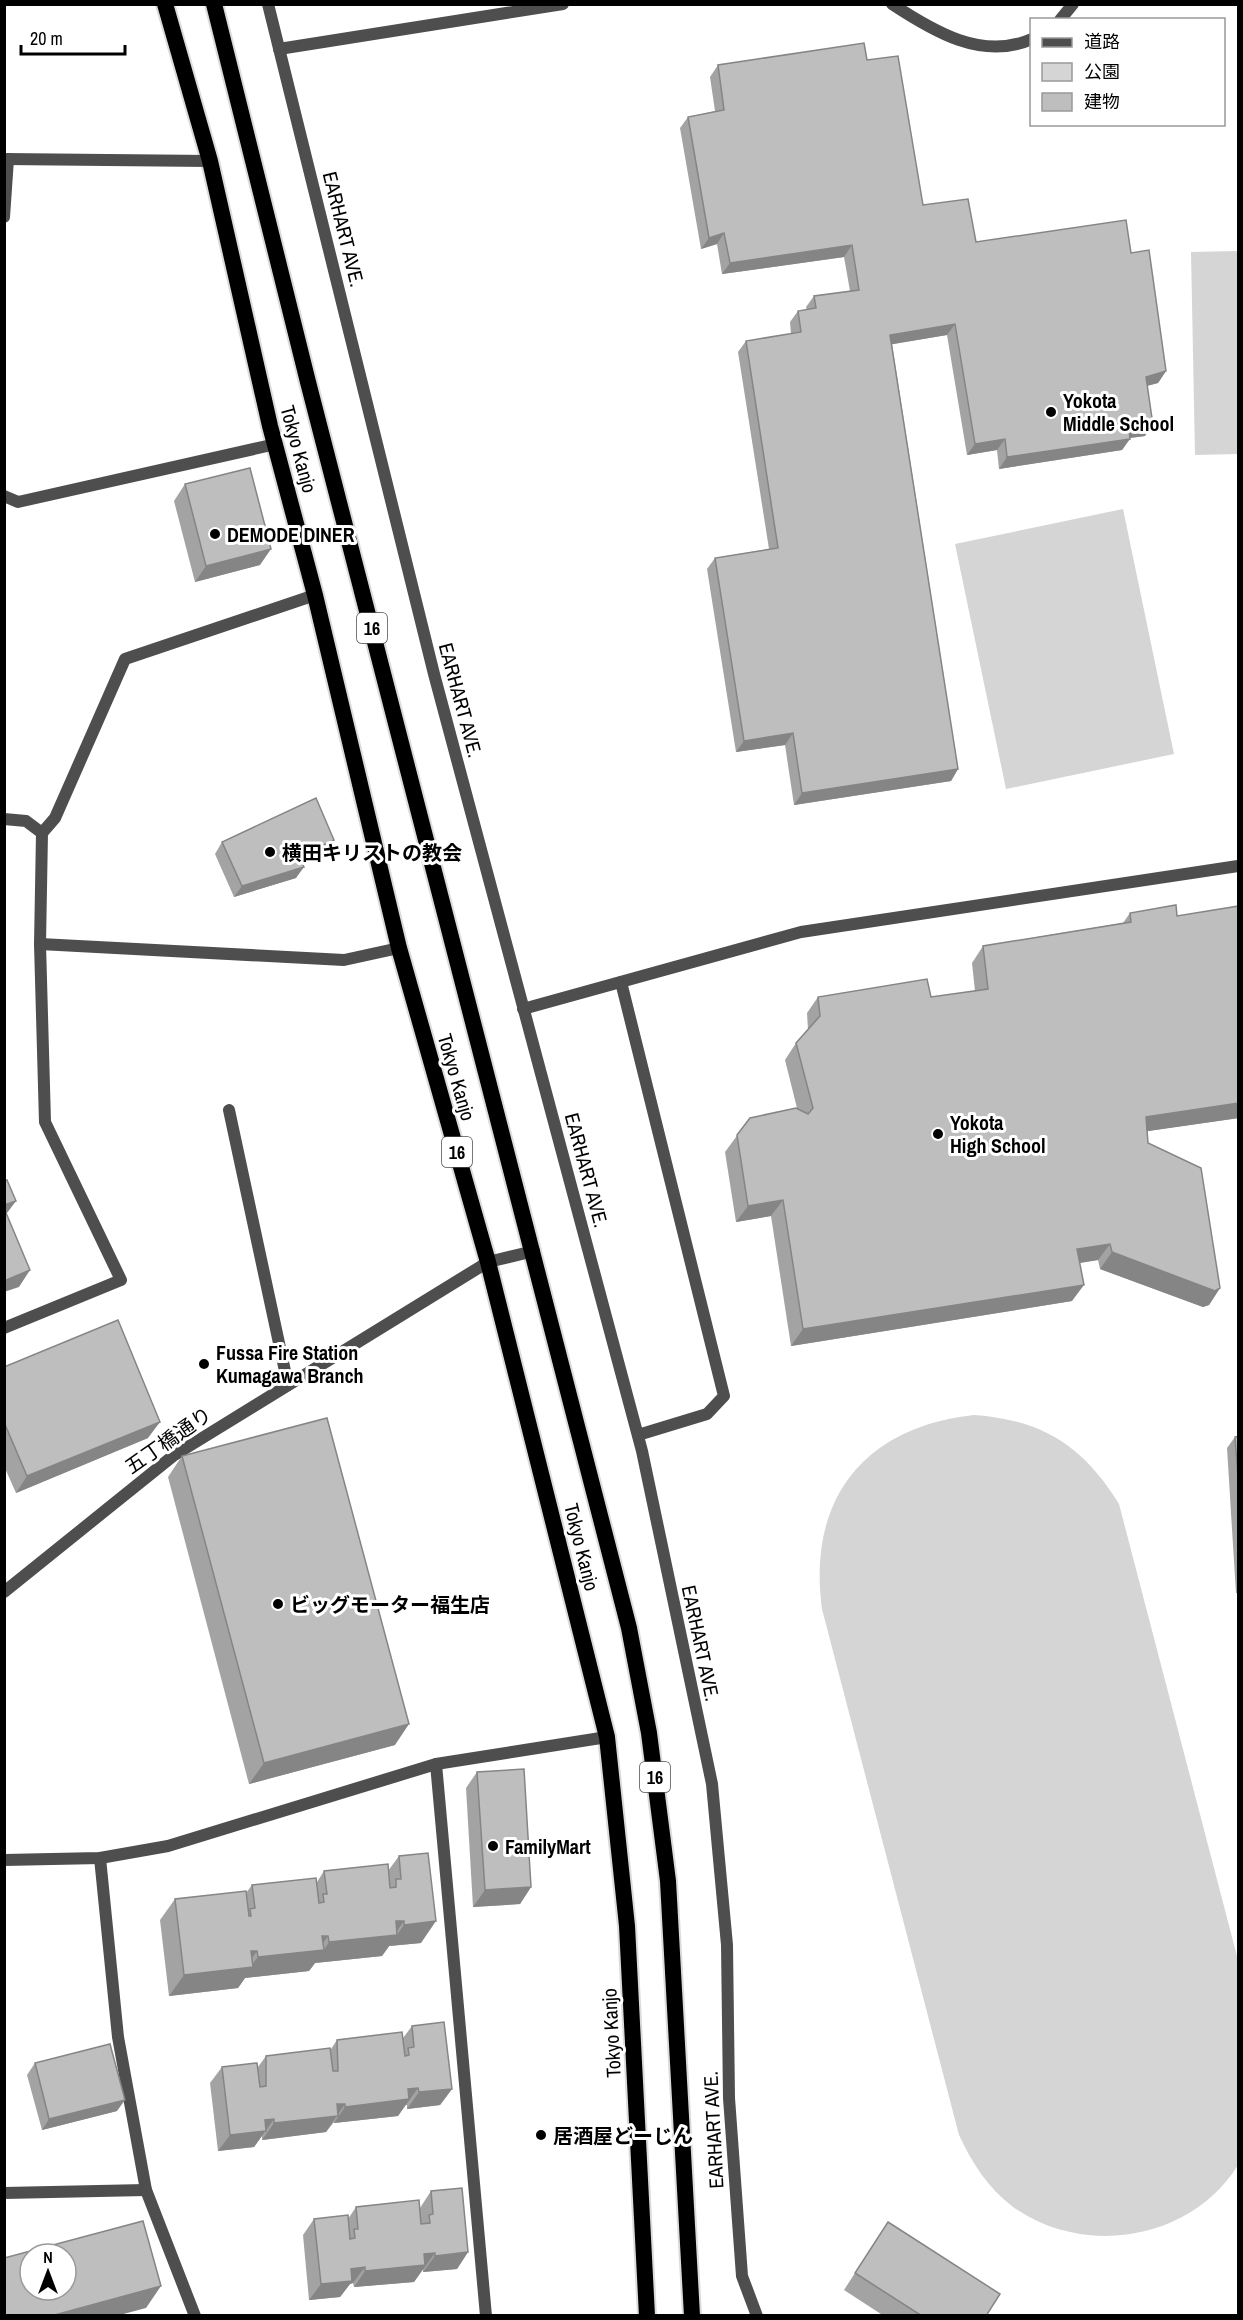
<svg xmlns="http://www.w3.org/2000/svg" width="1243" height="2320" font-family="'Archivo Narrow','Noto Sans JP',sans-serif">
  <rect width="100%" height="100%" fill="#fff"/>
  <g fill="#d5d5d5">
    <path d="M1238 251V454L1195 455 1191 252Z"/>
    <path d="M1123 509 1174 754 1006 789 955 544Z"/>
    <path d="M974 1415C1043 1420 1083 1446 1119 1504L1238 1960V2165C1192 2240 1084 2258 1013 2207 988 2188 972 2163 959 2135L822 1609C807 1499 864 1427 974 1415Z"/>
  </g>
  <g fill="none" stroke-linecap="round" stroke-linejoin="round">
    <g stroke="#dbdbdb" stroke-width="20">
      <g id="trunk">
        <path d="M165 4 210 161 270 426 315 595 399 948 488 1262 607 1737 627 1926 647 2316"/>
        <path d="M214 4 308 382 629 1628 649 1733 668 1881 692 2316"/>
      </g>
    </g>
    <g stroke="#4e4e4e" stroke-width="12">
      <path d="M268 4 434 674 642 1451 712 1784 727 1945 729 2098 742 2276 757 2316"/>
      <path d="M892 4C933 31 982 61 1032 39"/>
      <path d="M1060 20 1073 4"/>
      <path d="M279 49 563 4"/>
      <path d="M42 833 55 818 125 659 315 595"/>
      <path d="M621 982 724 1396 707 1414 638 1435"/>
      <path d="M523 1009 801 932 1238 866"/>
    </g>
    <g stroke="#4e4e4e" stroke-width="12">
      <path d="M4 159 210 161"/>
      <path d="M4 217 8 159"/>
      <path d="M4 496 18 502 276 444"/>
      <path d="M4 819 26 821 42 833 40 944 45 1122 121 1280 4 1328"/>
      <path d="M40 944 344 960 399 948"/>
      <path d="M229 1110 288 1385"/>
      <path d="M4 1592 173 1456 488 1262 534 1251"/>
      <path d="M436 1764 486 2316"/>
      <path d="M100 1858 118 2037 146 2190 195 2316"/>
      <path d="M4 1860 100 1858 168 1846 436 1764 607 1737"/>
      <path d="M4 2193 146 2190"/>
    </g>
    <use href="#trunk" stroke="#000" stroke-width="16"/>
  </g>
  <g fill="#a3a3a3">
    <path d="M867 60 923 205 976 242 1131 253 1166 371 1158 383 1147 386 1145 436 1130 438 1122 450 999 469 997 450 967 455 947 335 892 344 958 769 951 781 794 805 785 745 736 752 707 569 715 558 769 549 738 352 746 341 791 334 790 322 798 311 807 310 806 307 814 296 850 291 844 257 722 274 717 244 701 249 680 128 688 117 715 111 710 77 718 65Z"/>
    <path d="M185 484 260 565 195 582 174 501Z"/>
    <path d="M222 842 326 851 302 862 296 878 234 897 215 854Z"/>
    <path d="M1239 906V1118L1147 1131 1148 1143 1220 1288 1209 1305 1203 1307 1100 1269 1098 1260 1080 1263 1072 1301 791 1346 771 1216 736 1222 725 1152 750 1118 797 1108 785 1060 796 1043 808 1030 807 1013 818 997H931L975 991 972 963 983 946 1123 923 1130 913 1177 916Z"/>
    <path d="M4 1367 148 1438 16 1493 4 1466Z"/>
    <path d="M1239 1436V1593H1236L1227 1448 1235 1437Z"/>
    <path d="M182 1456 395 1745 249 1784 168 1477Z"/>
    <path d="M477 1772 531 1887 520 1904 473 1907 466 1788Z"/>
    <path d="M399 1856 421 1943 389 1946 382 1956 315 1963 309 1971 245 1978 238 1988 169 1996 160 1920 175 1899 246 1893 252 1885 317 1882 324 1871H388Z"/>
    <path d="M412 2026 452 2089 440 2105 407 2109V2105H405L398 2116 334 2123V2122L326 2132 262 2140V2136L254 2147 218 2151 210 2083 222 2067H258L266 2056 331 2049 337 2040 403 2038Z"/>
    <path d="M35 2063 117 2111 42 2130 27 2075Z"/>
    <path d="M431 2191 468 2252 457 2269 423 2272V2269L422 2270 414 2282 354 2287 353 2283 350 2284 340 2297 309 2300 303 2235 314 2219H348L356 2207 420 2208Z"/>
    <path d="M888 2222 986 2316H884L844 2290Z"/>
  </g>
  <g fill="#858585">
    <path d="M724 233 717 244 701 249 709 238Z"/>
    <path d="M852 245 844 257 722 274 730 263Z"/>
    <path d="M955 324 947 335 882 346 890 335Z"/>
    <path d="M1166 371 1158 383 1138 388 1146 377Z"/>
    <path d="M1153 425 1145 436 1121 439 1129 428Z"/>
    <path d="M1005 439 997 450 967 455 975 444Z"/>
    <path d="M1130 439 1122 450 999 469 1007 457Z"/>
    <path d="M271 549 260 565 195 582 206 566Z"/>
    <path d="M793 733 785 745 736 752 744 741Z"/>
    <path d="M958 769 951 781 794 805 802 793Z"/>
    <path d="M334 840 326 851 291 867 299 856Z"/>
    <path d="M304 867 296 878 234 897 242 886Z"/>
    <path d="M1239 1103V1118L1135 1133 1146 1117Z"/>
    <path d="M783 1200 771 1216 736 1222 748 1206Z"/>
    <path d="M16 1201 4 1217V1205Z"/>
    <path d="M1110 1244 1098 1260 1066 1265 1077 1249Z"/>
    <path d="M1112 1252 1220 1288 1209 1305 1203 1307 1100 1269Z"/>
    <path d="M30 1270 19 1287 4 1292V1281Z"/>
    <path d="M1084 1285 1072 1301 791 1346 803 1329Z"/>
    <path d="M160 1422 148 1438 16 1493 27 1476Z"/>
    <path d="M409 1724 395 1745 249 1784 264 1763Z"/>
    <path d="M531 1887 520 1904 473 1907 485 1890Z"/>
    <path d="M396 1921H404L394 1935H397L382 1956 315 1963 309 1971 245 1978 238 1988 169 1996 184 1975 251 1951H257L245 1968 250 1967 258 1957 322 1936H328L318 1950H324L329 1942Z"/>
    <path d="M436 1921 421 1943 389 1946 404 1925Z"/>
    <path d="M418 2088 398 2116 334 2123 345 2107 408 2089Z"/>
    <path d="M452 2089 440 2105 407 2109 419 2092Z"/>
    <path d="M125 2100 117 2111 42 2130 49 2119Z"/>
    <path d="M337 2104H345L326 2132 262 2140 274 2123Z"/>
    <path d="M274 2119 254 2147 218 2151 230 2135 265 2120Z"/>
    <path d="M468 2252 457 2269 423 2272 435 2256Z"/>
    <path d="M435 2253 414 2282 354 2287 365 2271 424 2254Z"/>
    <path d="M365 2267 353 2283 350 2284 340 2297 309 2300 321 2284 351 2269Z"/>
    <path d="M161 2286 146 2308 116 2316H51Z"/>
  </g>
  <g fill="#bebebe" stroke="#858585" stroke-width="1.5" fill-rule="evenodd">
    <path d="M864 43 867 60 898 56 923 205 968 199 976 242 1126 220 1131 253 1149 250 1166 371 1146 377 1153 425 1129 428 1130 439 1007 457 1005 439 975 444 955 324 890 335 958 769 802 793 793 733 744 741 715 558 778 548 746 341 801 332 798 311 816 308 814 296 859 290 852 245 730 263 724 233 709 238 688 117 724 110 718 65Z"/>
    <path d="M250 468 271 549 206 566 185 484Z"/>
    <path d="M316 798 334 840 299 856 304 867 242 886 222 842Z"/>
    <path d="M1176 905 1177 916 1239 906V1103L1146 1117 1148 1143 1201 1168 1220 1288 1215 1291 1112 1252 1110 1244 1077 1249 1084 1285 803 1329 783 1200 748 1206 737 1135 750 1118 796 1108 808 1114 813 1108 796 1043 820 1016 818 997 927 979 931 997 988 989 983 946 1131 922 1130 913Z"/>
    <path d="M7 1180 16 1201 4 1205V1181Z"/>
    <path d="M4 1208 30 1270 4 1281Z"/>
    <path d="M118 1320 160 1422 27 1476 4 1422V1367Z"/>
    <path d="M327 1418 409 1724 264 1763 182 1456Z"/>
    <path d="M1239 1436V1491L1235 1437Z"/>
    <path d="M524 1769 531 1887 485 1890 477 1772Z"/>
    <path d="M428 1853 436 1921 404 1925V1921H396L397 1935 329 1942 328 1936H322L324 1950 258 1957 257 1951H251L253 1967 184 1975 175 1899 246 1891 249 1916H251L250 1909 255 1908 252 1885 316 1878 319 1903 324 1902 323 1894H327L324 1871 388 1864 390 1888 396 1887V1879H401L399 1856Z"/>
    <path d="M444 2022 452 2089 419 2092 418 2088 408 2089 409 2099 345 2107V2104H337L338 2116 274 2123V2119L265 2120 266 2131 230 2135 222 2067 257 2063 260 2087 266 2086V2056L330 2048 333 2071H338L337 2040 402 2032 405 2056 409 2055 408 2048 414 2047 412 2026Z"/>
    <path d="M110 2044 125 2100 49 2119 35 2063Z"/>
    <path d="M462 2188 468 2252 435 2256V2253L424 2254 425 2265 365 2271V2267L351 2269 352 2281 321 2284 314 2219 348 2215 350 2239 355 2238 354 2229H358L356 2207 419 2200 421 2224 430 2223 429 2215 433 2214 431 2191Z"/>
    <path d="M143 2221 161 2286 51 2316H28L27 2315 24 2316H4V2258ZM30 2254H66V2290H30Z"/>
    <path d="M888 2222 1000 2294 986 2316H922L855 2273Z"/>
  </g>
  <g fill="#000" stroke="#fff" stroke-width="2">
    <circle cx="1051" cy="412" r="6"/>
    <circle cx="215" cy="534" r="6"/>
    <circle cx="270" cy="852" r="6"/>
    <circle cx="938" cy="1134" r="6"/>
    <circle cx="204" cy="1364" r="6"/>
    <circle cx="278" cy="1604" r="6"/>
    <circle cx="493" cy="1846" r="6"/>
    <circle cx="541" cy="2135" r="6"/>
  </g>
  <g text-anchor="middle" dominant-baseline="central" stroke-width="6" stroke-linejoin="round" paint-order="stroke">
    <g fill="#fff" stroke="#4c4c4c" stroke-width="1.5">
      <rect x="357" y="613" width="30" height="30" rx="4.5"/>
      <rect x="442" y="1137" width="30" height="30" rx="4.5"/>
      <rect x="640" y="1762" width="30" height="30" rx="4.5"/>
    </g>
    <g font-size="18" font-weight="bold" fill="#000">
      <text x="372" y="628">16</text>
      <text x="457" y="1152">16</text>
      <text x="655" y="1777">16</text>
    </g>
    <g font-size="20" fill="#000" stroke="#fff">
      <text transform="translate(344 229) rotate(76)">EARHART AVE.</text>
      <text transform="translate(299 449) rotate(75)">Tokyo Kanjo</text>
      <text transform="translate(461 700) rotate(75)">EARHART AVE.</text>
      <text transform="translate(457 1077) rotate(74)">Tokyo Kanjo</text>
      <text transform="translate(587 1170) rotate(75)">EARHART AVE.</text>
      <text transform="translate(168 1440) rotate(-35)">五丁橋通り</text>
      <text transform="translate(582 1547) rotate(76)">Tokyo Kanjo</text>
      <text transform="translate(701 1643) rotate(78)">EARHART AVE.</text>
      <text transform="translate(611 2033) rotate(-93)">Tokyo Kanjo</text>
      <text transform="translate(713 2130) rotate(-93)">EARHART AVE.</text>
    </g>
    <g font-size="20" font-weight="bold" fill="#000" stroke="#fff" text-anchor="start">
      <text x="1063" y="400">Yokota<tspan x="1063" dy="23">Middle School</tspan></text>
      <text x="227" y="534">DEMODE DINER</text>
      <text x="282" y="852">横田キリストの教会</text>
      <text x="950" y="1122">Yokota<tspan x="950" dy="23">High School</tspan></text>
      <text x="216" y="1352">Fussa Fire Station<tspan x="216" dy="23">Kumagawa Branch</tspan></text>
      <text x="290" y="1604">ビッグモーター福生店</text>
      <text x="505" y="1846">FamilyMart</text>
      <text x="553" y="2135">居酒屋どーじん</text>
    </g>
  </g>
  <rect width="1243" height="2320" fill="none" stroke="#000000" stroke-width="12"/>
  <rect x="1030" y="18" width="195" height="108" fill="#ffffff" stroke="#999999" stroke-width="1.5"/>
  <rect x="1042" y="38" width="30" height="9" fill="#4e4e4e" stroke="#999999" stroke-width="1.5"/>
  <text x="1084" y="48" font-size="18" fill="#000000">道路</text>
  <rect x="1042" y="63" width="30" height="18" fill="#d5d5d5" stroke="#999999" stroke-width="1.5"/>
  <text x="1084" y="78" font-size="18" fill="#000000">公園</text>
  <rect x="1042" y="93" width="30" height="18" fill="#bebebe" stroke="#999999" stroke-width="1.5"/>
  <text x="1084" y="108" font-size="18" fill="#000000">建物</text>
  <g transform="translate(48 2272)"><circle r="28" fill="#ffffff" stroke="#999999" stroke-width="1.5"/>
  <path d="M0-4.5L10 22L0 15L-10 22Z" fill="#000000"/>
  <text y="-9" font-size="16" font-weight="bold" text-anchor="middle" fill="#000000">N</text>
  </g>
  <path d="M21 45v9h104v-9" fill="none" stroke="#000000" stroke-width="3"/>
  <text x="30" y="45" font-size="18" fill="#000000" stroke="#ffffff" stroke-width="4.5" paint-order="stroke">20 m</text>
</svg>
